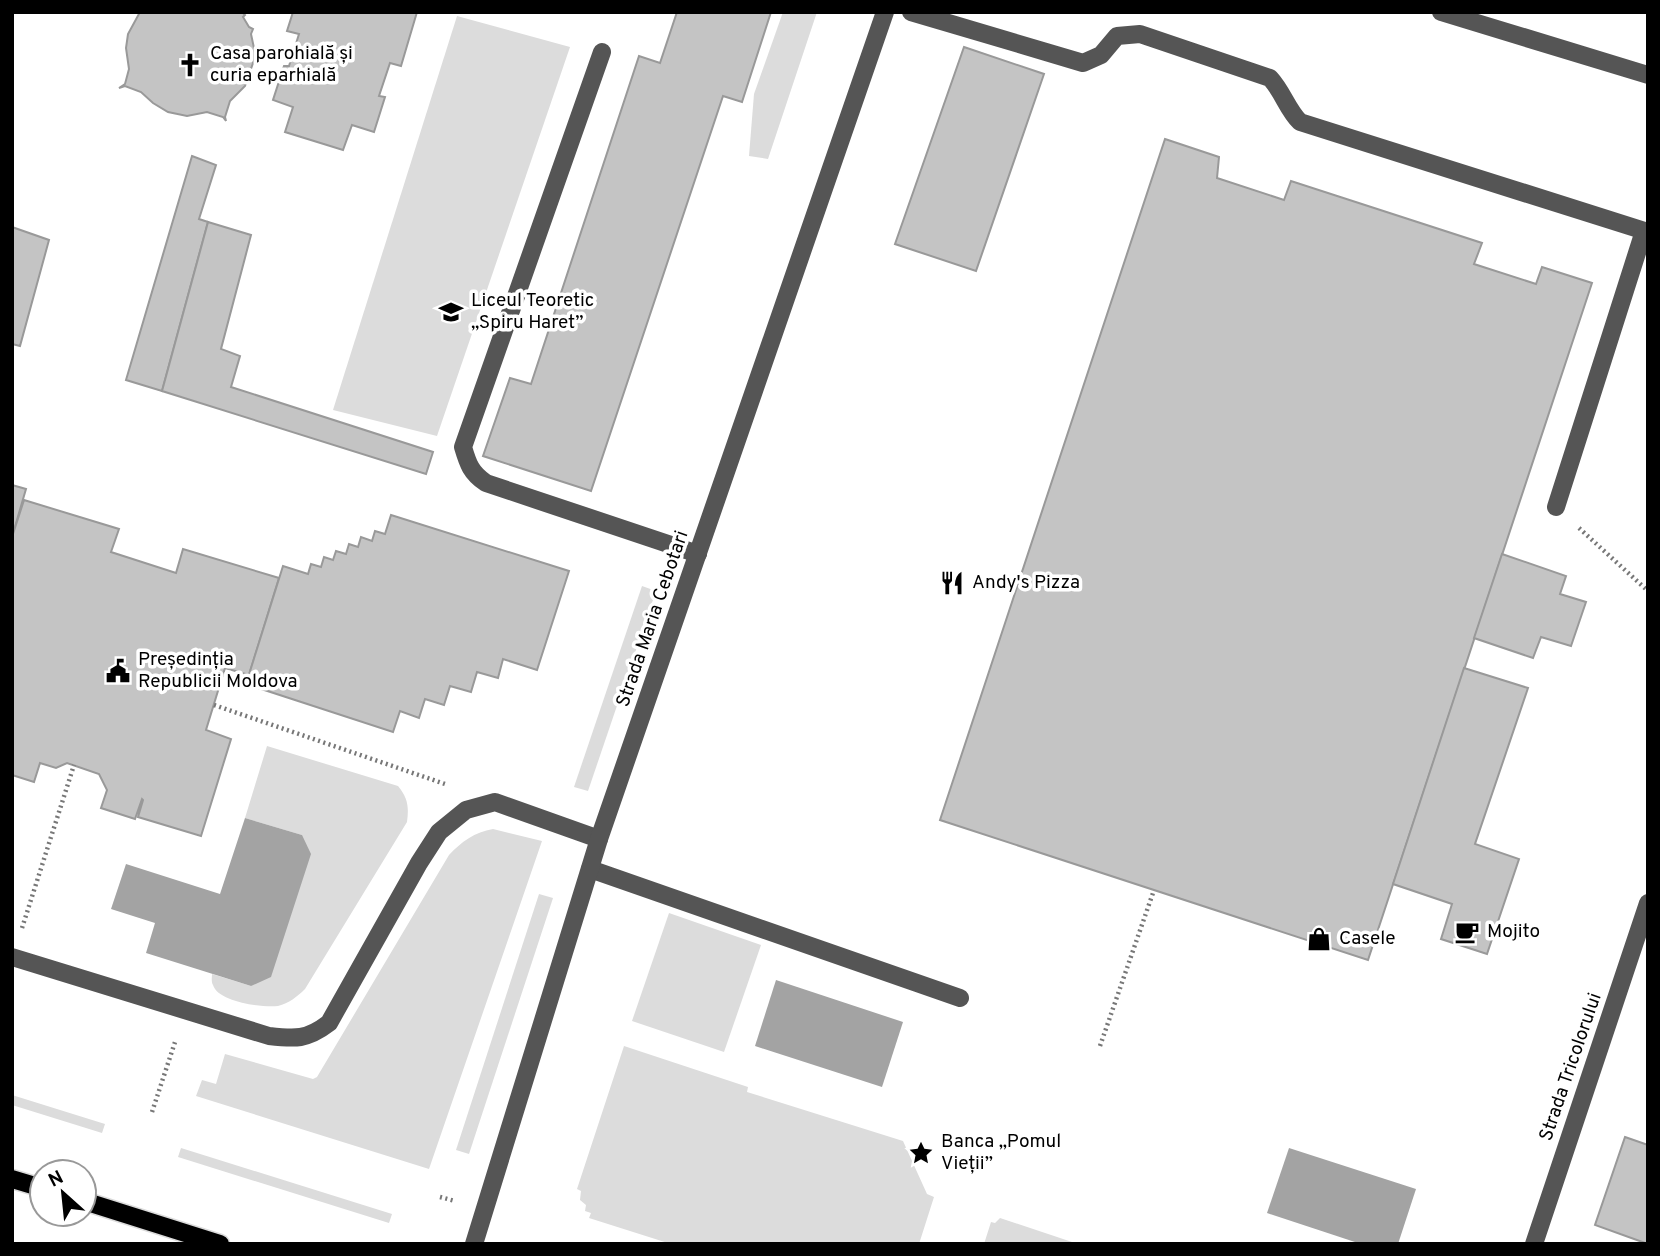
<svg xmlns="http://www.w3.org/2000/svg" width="1660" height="1256" font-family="Overpass,sans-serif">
  <rect width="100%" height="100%" fill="#fff"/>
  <g fill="#dcdcdc">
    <path d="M783 12H817L768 159 749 156 754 94Z"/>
    <path d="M457 16 570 47 437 436 333 410Z"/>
    <path d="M642 586 656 591 588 791 574 787Z"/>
    <path d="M267 746 398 786C408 798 409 807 407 822L305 989C297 997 289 1003 278 1006 263 1008 218 1002 213 985 211 981 212 977 212 974L251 986 302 835 245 818Z"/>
    <path d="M493 829 542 841 429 1169 196 1096 202 1080 216 1084 225 1054 313 1079 317 1077 449 855C461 842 475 832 493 829Z"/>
    <path d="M539 894 553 898 469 1154 456 1150Z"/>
    <path d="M669 913 761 945 724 1052 632 1021Z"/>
    <path d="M624 1046 748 1087 747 1092 903 1141 927 1194 934 1197 919 1244H671L589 1218 591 1213 585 1211 586 1205 580 1200 581 1191 577 1189Z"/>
    <path d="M12 1095 105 1124 102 1133 12 1105Z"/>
    <path d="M181 1148 392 1214 389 1223 178 1157Z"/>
    <path d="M1000 1218 1078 1244H984L991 1222 995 1223Z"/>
  </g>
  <g fill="#a3a3a3">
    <path d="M245 818 302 835 311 854 271 977 251 986 146 953 155 923 111 909 126 864 220 894Z"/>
    <path d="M776 980 903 1022 882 1087 755 1046Z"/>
    <path d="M1289 1148 1416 1189 1398 1244H1361L1267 1213Z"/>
  </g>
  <g fill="#c4c4c4" stroke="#999" stroke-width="2">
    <path d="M140 12H242L245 15 243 17 249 27 253 29 251 34 254 48 253 63 245 86 230 101 225 117 226 121 223 117 207 112 187 116 168 112 153 103 141 92 125 86 119 88 125 84 129 69 126 48 128 34Z"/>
    <path d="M293 12H417L401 66 390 63 379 96 385 97 374 132 352 125 343 150 285 132 293 107 273 100 284 66H289L299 34 287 31Z"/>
    <path d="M677 12H771L742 102 723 96 591 491 483 456 510 378 531 384 639 56 660 63Z"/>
    <path d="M964 47 1044 74 976 271 895 244Z"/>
    <path d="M1165 139 1219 157 1217 178 1284 200 1291 181 1482 243 1474 264 1536 284 1542 267 1592 283 1368 960 940 820Z"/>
    <path d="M192 156 216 165 199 219 208 222 162 391 126 380Z"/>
    <path d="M208 222 251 235 221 349 240 356 231 387 433 452 426 474 162 391Z"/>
    <path d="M12 227 49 240 20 346 12 344Z"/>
    <path d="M12 485 26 489 12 537Z"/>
    <path d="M24 500 119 529 111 552 176 573 183 549 279 578 249 675 225 668 206 730 231 739 201 836 138 817 143 800 142 799 135 819 101 808 107 790 99 774 67 763 56 768 40 763 34 782 12 775V537Z"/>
    <path d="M391 515 569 571 537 670 503 659 498 678 477 672 471 692 450 686 444 705 425 699 419 718 400 711 393 732 246 684 283 566 308 574 311 564 321 567 324 557 333 560 336 551 346 554 349 544 358 547 361 537 372 541 375 531 385 534Z"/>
    <path d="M1502 554 1566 576 1560 594 1586 602 1571 646 1541 637 1533 658 1474 638Z"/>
    <path d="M1464 668 1528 688 1475 844 1519 859 1487 954 1441 939 1452 904 1393 884Z"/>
    <path d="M1625 1137 1648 1145V1244L1595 1225Z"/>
  </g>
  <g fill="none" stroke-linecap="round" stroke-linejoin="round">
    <g stroke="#dbdbdb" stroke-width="21">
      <g id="major">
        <path d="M12 1179 42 1188"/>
        <path d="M84 1201 220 1244"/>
      </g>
    </g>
    <g stroke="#777" stroke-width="4.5" stroke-dasharray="2 3.5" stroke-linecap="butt">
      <path d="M1579 528 1648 591"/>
      <path d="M214 705 448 785"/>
      <path d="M22 928 74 765"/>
      <path d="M1100 1046 1154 890"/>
      <path d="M152 1112 176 1039"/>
      <path d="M440 1197 455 1201"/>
    </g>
    <g stroke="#555" stroke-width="18">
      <path d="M911 12 1083 63 1101 55 1117 36 1140 34 1270 78C1283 92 1287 109 1300 122L1648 232"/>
      <path d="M1441 12 1648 75"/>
      <path d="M602 52 463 447C468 464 471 473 486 483L698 554"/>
      <path d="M1556 507 1644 231"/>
      <path d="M590 869 960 998"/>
      <path d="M12 957 269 1036C295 1039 307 1040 329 1023L419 863 439 832 466 810 495 802 599 839"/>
      <path d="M474 1244 599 839 885 12"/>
      <path d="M1534 1244 1648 903"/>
    </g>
    <use href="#major" stroke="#000" stroke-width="18"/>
  </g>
  <defs>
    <g id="church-bare" transform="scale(1.89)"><path d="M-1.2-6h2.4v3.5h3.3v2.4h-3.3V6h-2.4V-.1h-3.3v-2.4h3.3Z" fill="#000" stroke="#fff" stroke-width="2.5" paint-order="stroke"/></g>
    <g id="school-bare" transform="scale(1.89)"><path d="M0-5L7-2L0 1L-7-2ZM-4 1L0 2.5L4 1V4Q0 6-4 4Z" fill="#000" stroke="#fff" stroke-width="2.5" paint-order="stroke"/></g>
    <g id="restaurant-bare" transform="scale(1.89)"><path d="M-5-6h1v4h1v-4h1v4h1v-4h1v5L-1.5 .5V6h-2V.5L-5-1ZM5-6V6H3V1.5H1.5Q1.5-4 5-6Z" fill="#000" stroke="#fff" stroke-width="2.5" paint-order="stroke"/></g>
    <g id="civic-bare" transform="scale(1.89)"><path d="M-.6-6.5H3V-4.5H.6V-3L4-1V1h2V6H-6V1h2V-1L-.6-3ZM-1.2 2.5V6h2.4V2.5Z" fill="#000" stroke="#fff" stroke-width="2.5" paint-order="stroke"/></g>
    <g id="cafe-bare" transform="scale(1.89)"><path d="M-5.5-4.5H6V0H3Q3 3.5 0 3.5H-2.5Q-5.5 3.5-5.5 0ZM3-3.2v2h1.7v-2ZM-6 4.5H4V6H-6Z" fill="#000" stroke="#fff" stroke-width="2.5" paint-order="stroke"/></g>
    <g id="shop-bare" transform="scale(1.89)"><path d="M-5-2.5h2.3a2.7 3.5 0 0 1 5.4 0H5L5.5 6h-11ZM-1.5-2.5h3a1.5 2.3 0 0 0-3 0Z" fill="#000" stroke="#fff" stroke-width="2.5" paint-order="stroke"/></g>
    <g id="sight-bare" transform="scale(1.89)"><path d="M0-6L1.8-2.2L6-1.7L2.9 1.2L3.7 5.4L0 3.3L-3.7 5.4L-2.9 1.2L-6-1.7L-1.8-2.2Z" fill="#000" stroke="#fff" stroke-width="2.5" paint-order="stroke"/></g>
  </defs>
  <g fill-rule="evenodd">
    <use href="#church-bare" x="190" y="65"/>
    <use href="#school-bare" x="451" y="312"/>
    <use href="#restaurant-bare" x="952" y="583"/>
    <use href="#civic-bare" x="118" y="671"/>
    <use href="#cafe-bare" x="1467" y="932"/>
    <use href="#shop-bare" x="1319" y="939"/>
    <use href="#sight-bare" x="921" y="1153"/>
  </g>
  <g text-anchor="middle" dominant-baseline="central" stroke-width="7" stroke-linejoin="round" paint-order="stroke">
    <g font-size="19" fill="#000" stroke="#fff" text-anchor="start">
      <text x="210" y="54">Casa parohială și<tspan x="210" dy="22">curia eparhială</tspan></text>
      <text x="471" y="301">Liceul Teoretic<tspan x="471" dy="22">„Spiru Haret”</tspan></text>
      <text x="972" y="583">Andy's Pizza</text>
      <text x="138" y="660">Președinția<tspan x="138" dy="22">Republicii Moldova</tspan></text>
      <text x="1487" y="932">Mojito</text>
      <text x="1339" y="939">Casele</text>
      <text x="941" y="1142">Banca „Pomul<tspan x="941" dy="22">Vieții”</tspan></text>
    </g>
    <g font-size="19" fill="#000" stroke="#fff">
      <text transform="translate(653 619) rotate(-71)">Strada Maria Cebotari</text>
      <text transform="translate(1571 1067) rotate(-71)">Strada Tricolorului</text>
    </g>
  </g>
  <rect width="1660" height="1256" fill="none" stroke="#000000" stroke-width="28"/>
  <g transform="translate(63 1193) rotate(333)"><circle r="33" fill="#ffffff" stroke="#999999" stroke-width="2"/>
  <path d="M0-5L12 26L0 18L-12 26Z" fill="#000000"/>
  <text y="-10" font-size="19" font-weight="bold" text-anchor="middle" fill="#000000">N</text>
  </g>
</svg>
